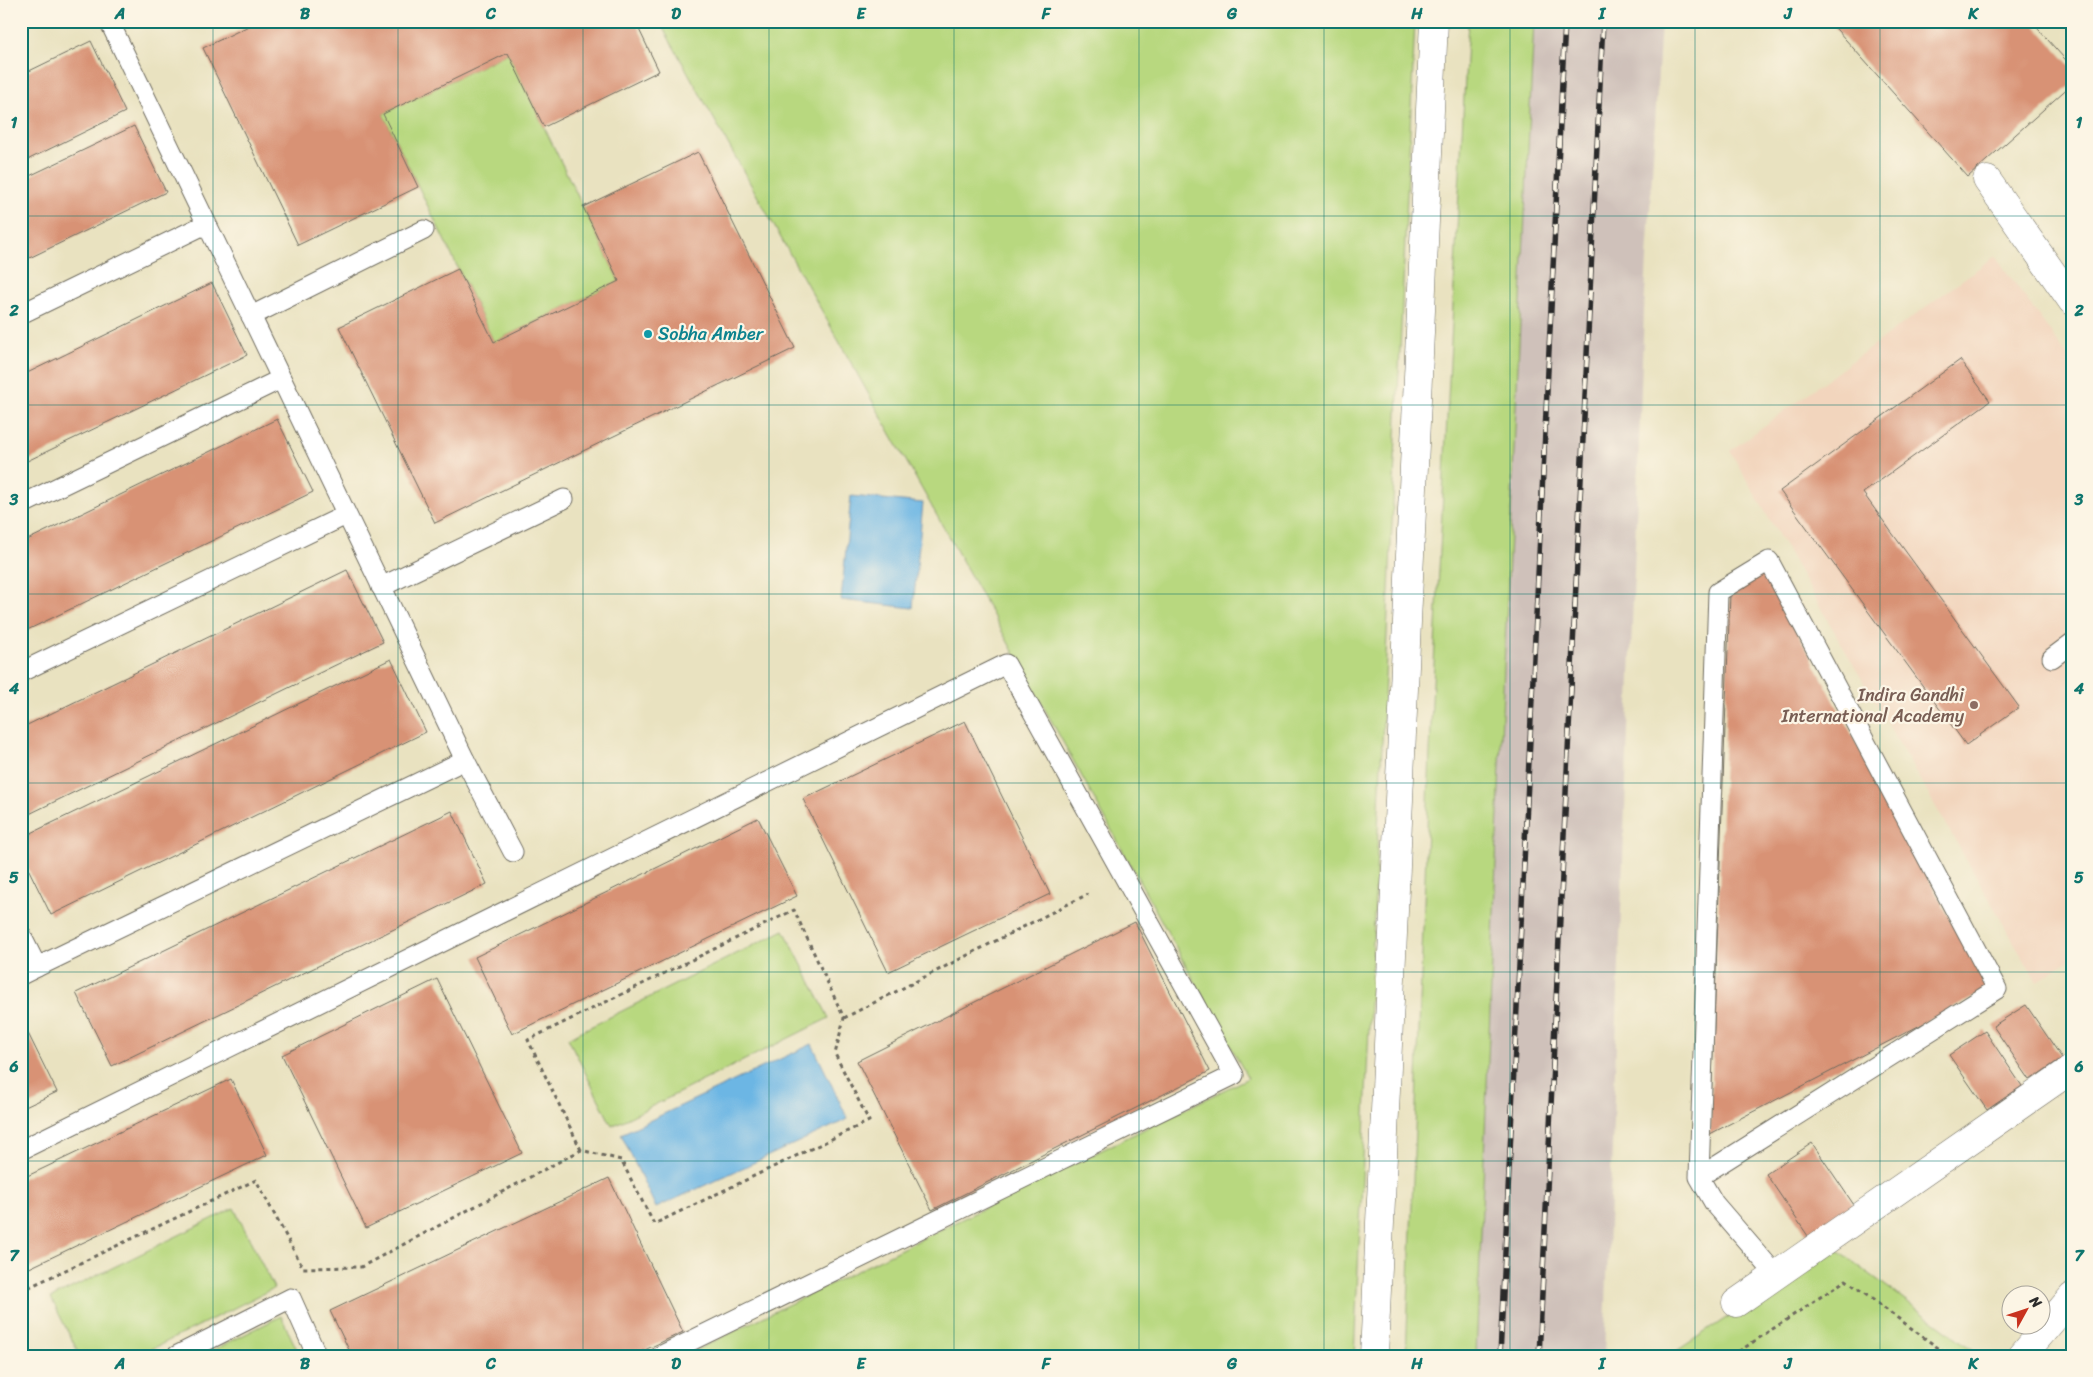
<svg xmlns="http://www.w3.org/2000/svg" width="2093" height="1377" font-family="Sriracha,sans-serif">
  <rect width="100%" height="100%" fill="#fcf5e5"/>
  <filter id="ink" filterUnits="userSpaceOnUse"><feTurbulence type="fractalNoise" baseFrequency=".02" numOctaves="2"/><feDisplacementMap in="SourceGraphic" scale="10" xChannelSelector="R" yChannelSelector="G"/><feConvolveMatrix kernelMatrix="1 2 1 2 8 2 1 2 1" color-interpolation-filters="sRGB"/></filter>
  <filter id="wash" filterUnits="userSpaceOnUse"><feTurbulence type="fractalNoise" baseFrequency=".0096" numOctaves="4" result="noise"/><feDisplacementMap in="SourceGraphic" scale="20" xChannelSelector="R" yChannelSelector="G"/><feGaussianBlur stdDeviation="1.12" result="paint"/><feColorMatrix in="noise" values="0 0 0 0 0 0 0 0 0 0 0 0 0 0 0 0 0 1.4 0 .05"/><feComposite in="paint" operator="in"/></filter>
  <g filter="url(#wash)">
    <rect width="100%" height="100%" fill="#e9e2c0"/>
    <path fill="#f2d5bd" d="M1995 256 2072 362V958L2037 982 1730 451Z"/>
    <path fill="#cfc1ba" d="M1534 21H1661L1644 310 1604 1356H1476L1504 666Z"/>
    <g fill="#b8d87f" stroke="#728255">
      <path d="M659 21H1415L1354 1356H684L1248 1078 1009 644Z"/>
      <path d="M1468 21H1534L1504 666 1476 1356H1406L1432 702Z"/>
      <path d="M508 53 619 281 494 342 383 114Z"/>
      <path d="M784 930 829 1018 612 1126 568 1038Z"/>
      <path d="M234 1208 274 1288 138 1356H80L51 1298Z"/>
      <path d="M1833 1247 1977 1353 1974 1356H1672V1354Z"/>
      <path d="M281 1316 300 1356H202Z"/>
    </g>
    <g fill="#6cb6e4" stroke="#4c7088">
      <path d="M851 496 923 503 913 608 841 600Z"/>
      <path d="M812 1044 848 1119 656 1208 621 1134Z"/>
    </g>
    <g id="blocks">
      <g fill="#d89274">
        <path d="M259 21H635L659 71 544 127 508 53 383 114 418 187 298 245 203 48Z"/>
        <path d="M1829 21H2031L2072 67V84L1968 177Z"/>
        <path d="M91 41 125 112 21 163V75Z"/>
        <path d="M134 126 166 192 21 262V180Z"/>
        <path d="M698 152 795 348 435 523 339 327 458 269 494 342 619 281 583 207Z"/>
        <path d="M212 283 247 355 21 464V376Z"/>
        <path d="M1960 360 1990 401 1863 493 2019 707 1966 745 1780 491Z"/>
        <path d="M277 419 313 492 21 633V543Z"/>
        <path d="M347 570 383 642 21 818V728Z"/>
        <path d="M1765 571 1988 990 1710 1134 1730 594Z"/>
        <path d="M391 659 426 732 51 915 21 854V838Z"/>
        <path d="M965 721 1050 894 888 972 803 799Z"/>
        <path d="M452 811 487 884 112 1066 76 993Z"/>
        <path d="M758 818 797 896 512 1034 475 957Z"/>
        <path d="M1135 922 1210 1071 932 1210 857 1061Z"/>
        <path d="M437 979 522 1153 366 1228 282 1055Z"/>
        <path d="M2026 1005 2062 1058 2030 1080 1993 1026Z"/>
        <path d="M21 1019 57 1092 21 1109Z"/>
        <path d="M1985 1031 2022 1086 1987 1110 1949 1055Z"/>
        <path d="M231 1079 267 1155 21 1272V1179Z"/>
        <path d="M1812 1143 1854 1205 1808 1236 1766 1174Z"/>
        <path d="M609 1178 683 1332 632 1356H352L330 1311Z"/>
      </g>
    </g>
  </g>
  <g filter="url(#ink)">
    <use href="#blocks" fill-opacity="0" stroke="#6e6b5f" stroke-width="1"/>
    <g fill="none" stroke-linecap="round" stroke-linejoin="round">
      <g stroke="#6e6b5f" stroke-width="21">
        <g id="lane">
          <path d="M109 21 465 760 513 852"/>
          <path d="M21 314 206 224"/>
          <path d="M251 316 424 230"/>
          <path d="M21 505 281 379"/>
          <path d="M381 587 564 499"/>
          <path d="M2052 658 2072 643"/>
          <path d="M21 672 346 515"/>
          <path d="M21 935 37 967 465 760"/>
          <path d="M21 975 37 967"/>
          <path d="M21 1150 1006 664 1234 1075 660 1356"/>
          <path d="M1699 1177 1718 592 1769 561 1997 989 1699 1177 1714 1203 1776 1275"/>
          <path d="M176 1356 291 1298 317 1356"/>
        </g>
      </g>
      <g stroke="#6e6b5f" stroke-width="29">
        <g id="street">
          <path d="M1987 180 2072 301"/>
          <path d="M1736 1303 2072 1069"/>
          <path d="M1374 1356 1434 21"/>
          <path d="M2022 1356 2072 1297"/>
        </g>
      </g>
      <g stroke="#6e6b5f" stroke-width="3" stroke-dasharray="4 4" stroke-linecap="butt">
        <path d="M844 1018 1088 894"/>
        <path d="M21 1291 256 1180 303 1268 361 1267 581 1150 621 1160 654 1224 869 1121 835 1054 844 1018 794 910 528 1040 581 1150"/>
        <path d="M1732 1356 1846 1280 1945 1353 1943 1356"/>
      </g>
      <use href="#lane" stroke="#fff" stroke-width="19"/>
      <use href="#street" stroke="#fff" stroke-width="28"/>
      <g stroke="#2b2b2b" stroke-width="5.5">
        <g id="rail">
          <path d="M1500 1356 1565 21"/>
          <path d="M1539 1356 1603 21"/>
        </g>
      </g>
      <use href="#rail" stroke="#fcf5e5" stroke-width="4" stroke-dasharray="11" stroke-linecap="butt"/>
    </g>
  </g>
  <path fill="none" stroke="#0f766e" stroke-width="1" stroke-opacity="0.55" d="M213 21V1356M398 21V1356M583 21V1356M769 21V1356M954 21V1356M1139 21V1356M1324 21V1356M1510 21V1356M1695 21V1356M1880 21V1356M21 216H2072M21 405H2072M21 594H2072M21 783H2072M21 972H2072M21 1161H2072"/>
  <circle fill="#0f9aa8" stroke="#fcf5e5" stroke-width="2" cx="648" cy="334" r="5"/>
  <circle fill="#8d6e63" stroke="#fcf5e5" stroke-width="2" cx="1974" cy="705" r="5"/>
  <g text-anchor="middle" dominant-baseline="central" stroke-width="4.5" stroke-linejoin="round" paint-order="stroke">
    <g font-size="18" fill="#0d838f" stroke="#fcf5e5" text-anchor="start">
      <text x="658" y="334">Sobha Amber</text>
    </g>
    <g font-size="18" fill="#785e54" stroke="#fcf5e5" text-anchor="end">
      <text x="1964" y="695">Indira Gandhi<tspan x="1964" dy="21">International Academy</tspan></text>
    </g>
  </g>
  <rect width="2093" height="1377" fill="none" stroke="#fcf5e5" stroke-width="55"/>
  <g transform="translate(2026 1310) rotate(50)"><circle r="24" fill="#fcf5e5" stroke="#a8a49b"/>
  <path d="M0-4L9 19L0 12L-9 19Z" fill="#c8321e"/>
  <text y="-8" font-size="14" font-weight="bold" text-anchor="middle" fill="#2b2b2b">N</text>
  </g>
  <rect x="28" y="28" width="2038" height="1322" fill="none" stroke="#0f766e" stroke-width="2"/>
  <g font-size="16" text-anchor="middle" font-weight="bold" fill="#0f766e">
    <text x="120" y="19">A</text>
    <text x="305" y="19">B</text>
    <text x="491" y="19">C</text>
    <text x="676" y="19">D</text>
    <text x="861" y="19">E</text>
    <text x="1046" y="19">F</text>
    <text x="1232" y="19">G</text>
    <text x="1417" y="19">H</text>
    <text x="1602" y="19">I</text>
    <text x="1788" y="19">J</text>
    <text x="1973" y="19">K</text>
    <text x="14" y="128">1</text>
    <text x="2079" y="128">1</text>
    <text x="14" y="316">2</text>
    <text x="2079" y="316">2</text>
    <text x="14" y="505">3</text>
    <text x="2079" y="505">3</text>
    <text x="14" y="694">4</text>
    <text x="2079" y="694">4</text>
    <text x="14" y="883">5</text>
    <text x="2079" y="883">5</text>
    <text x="14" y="1072">6</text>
    <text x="2079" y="1072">6</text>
    <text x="14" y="1261">7</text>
    <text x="2079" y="1261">7</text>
    <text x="120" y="1369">A</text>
    <text x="305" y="1369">B</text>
    <text x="491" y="1369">C</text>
    <text x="676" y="1369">D</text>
    <text x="861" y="1369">E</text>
    <text x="1046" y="1369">F</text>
    <text x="1232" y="1369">G</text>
    <text x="1417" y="1369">H</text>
    <text x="1602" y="1369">I</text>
    <text x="1788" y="1369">J</text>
    <text x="1973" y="1369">K</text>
  </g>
</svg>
